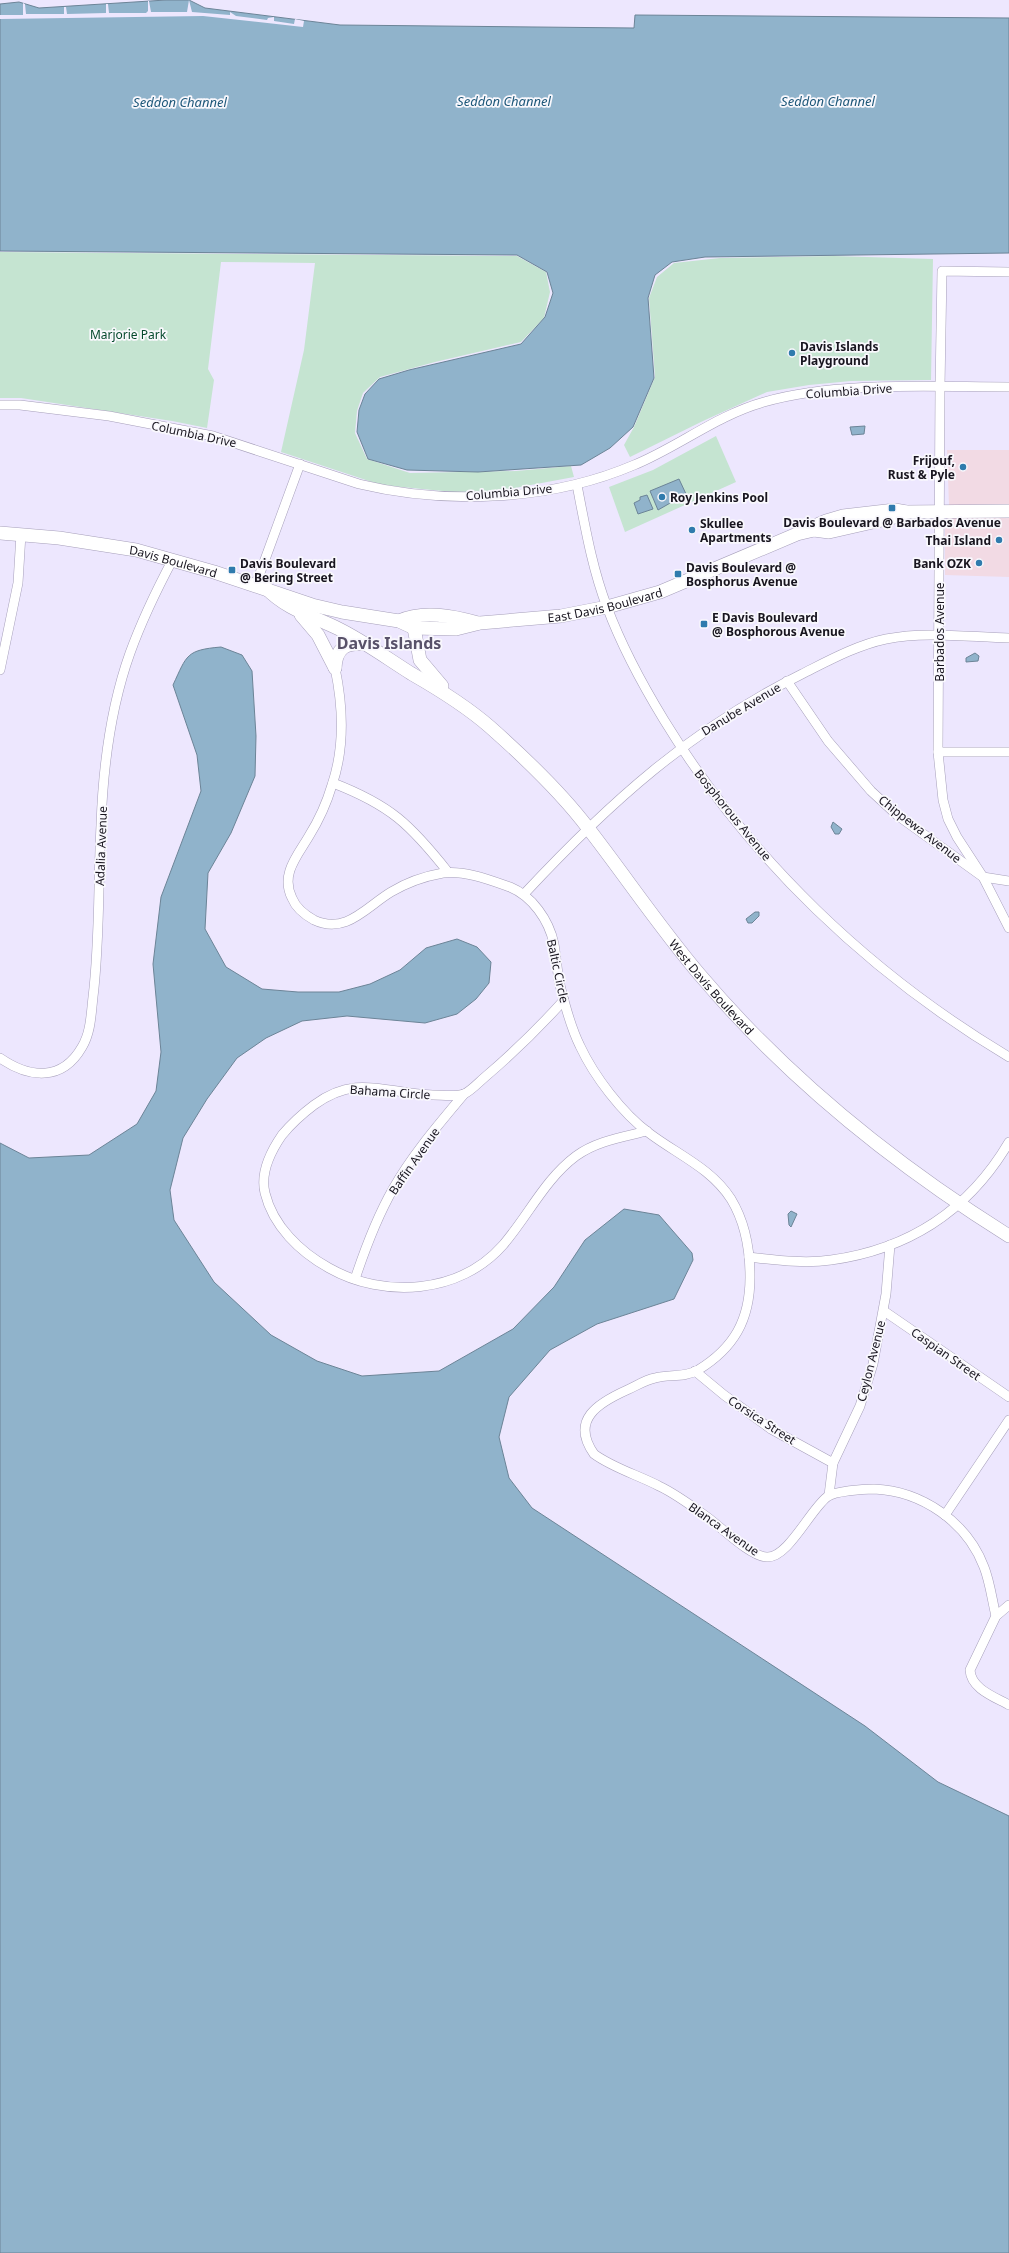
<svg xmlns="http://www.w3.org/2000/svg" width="1009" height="2253" font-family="'Noto Sans',sans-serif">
  <rect width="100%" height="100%" fill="#ede7fe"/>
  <path fill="#f2dae4" d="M947 450H1009V577L945 575V530L949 505Z"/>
  <g fill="#c5e4d1">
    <path d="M0 252 517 256 546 272 550 292 544 318 521 342 435 362 380 377 363 393 357 411 355 433 367 459 410 473 516 471 571 466 574 477 498 491 453 492 381 485 281 452 304 350 315 263 221 262 208 369 214 380 207 428 172 421 21 398H0Z"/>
    <path d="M834 256 933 259 931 380 851 381 809 385 767 392 703 421 630 457 624 445 634 427 655 377 649 298 657 277 674 263 720 258Z"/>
    <path d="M716 436 736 482 625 532 609 487 653 470Z"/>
  </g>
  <g fill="#90b3cb" stroke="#6c8497">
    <path d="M166 0H189L205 8 340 25 634 28 635 15 1009 18V253L705 257 672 262 655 275 648 298 654 378 633 427 610 448 581 465 478 472 407 470 368 459 357 432 359 410 365 394 379 379 409 370 521 344 545 317 553 293 547 272 517 255 0 251V4L19 2 39 8Z"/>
    <path d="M865 426 864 434 852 435 850 427Z"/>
    <path d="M679 479 686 494 658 510 650 491Z"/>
    <path d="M647 495 653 509 638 514 634 503 640 500V497Z"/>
    <path d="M221 647 242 655 252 671 256 736 255 776 231 833 208 873 205 929 226 967 262 989 298 992H339L370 984 400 970 426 948 457 939 477 947 491 962 489 983 476 999 457 1014 425 1023 347 1016 302 1021 266 1038 237 1058 207 1099 183 1138 170 1190 174 1220 214 1282 271 1335 317 1361 362 1376 439 1371 513 1329 554 1287 585 1240 624 1209 659 1215 692 1253 693 1260 674 1299 597 1324 550 1350 509 1397 499 1437 509 1478 532 1508 865 1726 938 1782 1009 1816V2253H0V1143L29 1158 89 1155 137 1124 156 1091 161 1052 153 964 161 897 201 791 197 755 173 685C187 655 186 650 221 647Z"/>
    <path d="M975 653 979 656 978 661 966 662V658Z"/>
    <path d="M833 822 842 829 839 834H835L831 827Z"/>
    <path d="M755 912H759V916L752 923H748L746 919Z"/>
    <path d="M791 1211 797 1214 791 1227 789 1225 788 1214Z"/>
  </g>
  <path fill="#ede7fe" d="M189 0 192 12 230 15V12L236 16 267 20 268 18 274 17V21L294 24 295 19 304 21 303 27 203 16 0 19V15H23V3L25 4 26 14H64V7H66L67 14 106 13V4H108L109 13H146L148 11V1H149L151 12H187Z"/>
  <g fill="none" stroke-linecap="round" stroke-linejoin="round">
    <g stroke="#a69fba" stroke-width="10">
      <g id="street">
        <path d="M1009 272 942 271 940 387 938 752 943 800 948 819 957 837 983 877 1009 928"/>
        <path d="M0 405H20L109 416 213 436 359 484C446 505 550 501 634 465 678 447 717 415 764 402 837 381 932 387 1009 387"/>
        <path d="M577 485C585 526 592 568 607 607 622 647 642 684 664 720 749 859 870 974 1009 1057"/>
        <path d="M256 584 300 464"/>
        <path d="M335 668C343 706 345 747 332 785 327 802 319 820 309 836 298 855 280 874 292 898 296 908 305 915 314 920 346 935 366 907 391 892 406 883 426 876 443 873 464 870 490 880 510 887 532 896 549 920 554 944 556 956 557 968 559 981 564 1002 570 1026 580 1046 594 1076 622 1113 649 1133 678 1155 711 1168 731 1199 745 1222 750 1252 750 1277 750 1320 734 1348 698 1370 684 1378 669 1374 655 1378 645 1380 636 1386 627 1390 598 1403 570 1420 594 1454 613 1468 638 1475 659 1486 676 1494 692 1506 707 1517 721 1527 751 1557 767 1557 788 1558 810 1510 827 1497 834 1491 864 1489 874 1489 922 1491 967 1522 984 1567 990 1582 992 1600 996 1616"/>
        <path d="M0 670 18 583 21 534"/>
        <path d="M787 681 828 741 871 791 897 815 983 877 1009 881"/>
        <path d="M938 752H1009"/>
        <path d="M333 783C390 805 410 824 448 872"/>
        <path d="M525 893C609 803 691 729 802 674 828 661 857 645 886 639 925 631 969 637 1009 638"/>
        <path d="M564 1000C539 1028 513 1053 485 1077 479 1082 471 1091 464 1094 456 1097 442 1095 433 1095 386 1094 357 1073 314 1105 302 1114 292 1123 282 1135 271 1151 260 1173 265 1193 273 1226 300 1252 329 1268 384 1299 460 1294 503 1245 528 1216 545 1179 576 1156 596 1141 623 1137 647 1131"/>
        <path d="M0 1058C29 1078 62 1082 82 1047 91 1032 91 1014 93 997 100 940 98 883 101 825 103 768 111 706 130 653 142 620 157 589 173 559"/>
        <path d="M749 1257C776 1260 804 1264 831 1260 910 1249 969 1210 1009 1142"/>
        <path d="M355 1279C365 1249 377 1217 393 1189 412 1155 439 1124 464 1094"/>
        <path d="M884 1311 1009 1397"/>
        <path d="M695 1371 724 1395 771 1429 833 1463"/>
        <path d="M829 1495 833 1463 860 1406 873 1364 886 1294 890 1245"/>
        <path d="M945 1515 1009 1420"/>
        <path d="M1009 1605 996 1616 970 1670C971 1689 995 1697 1009 1705"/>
      </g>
    </g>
    <g stroke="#a69fba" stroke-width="14">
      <g id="secondary">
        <path d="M814 530 819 524 826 521 843 516 895 510 906 512 1009 511"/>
        <path id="s1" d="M0 533 59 538 136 550 214 572 312 605 342 612 399 621 414 628 456 629 480 623 561 616 607 607 660 592 797 534 814 530 829 532 895 517 906 512"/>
        <path id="s2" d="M266 588C287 610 313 616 339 629 365 642 388 659 412 674 440 690 466 706 490 727 525 758 560 791 588 828 626 877 660 928 700 975 788 1079 894 1164 1009 1236"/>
        <path d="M301 615 318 635 335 668"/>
        <path d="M399 621C423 610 453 616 478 623"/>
        <path d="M414 628 420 660 442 686"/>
        <path d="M335 668C336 648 346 642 365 644"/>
      </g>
    </g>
    <use href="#street" stroke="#fff" stroke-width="9"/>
    <use href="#secondary" stroke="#fff" stroke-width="13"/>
  </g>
  <g fill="#2f7bad" stroke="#f9f8fd" stroke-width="1.5">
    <circle cx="792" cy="353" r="4"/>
    <circle cx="963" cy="467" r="4"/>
    <circle cx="662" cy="497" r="4"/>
    <rect x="888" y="504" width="8" height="8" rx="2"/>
    <circle cx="692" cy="530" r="4"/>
    <circle cx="999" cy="540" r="4"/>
    <circle cx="979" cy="563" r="4"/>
    <rect x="228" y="566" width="8" height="8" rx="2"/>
    <rect x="674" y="570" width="8" height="8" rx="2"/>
    <rect x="700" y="620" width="8" height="8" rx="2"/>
  </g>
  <g text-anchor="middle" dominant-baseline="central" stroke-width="3.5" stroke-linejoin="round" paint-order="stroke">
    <g font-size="12" fill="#054a2d" stroke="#f9f8fd">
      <text x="128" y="334">Marjorie Park</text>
    </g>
    <g font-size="12" font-weight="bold" fill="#18151f" stroke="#f9f8fd" text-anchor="start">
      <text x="800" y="346">Davis Islands<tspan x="800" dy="14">Playground</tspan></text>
      <text x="955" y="460" text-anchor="end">Frijouf,<tspan x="955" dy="14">Rust &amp; Pyle</tspan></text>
      <text x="670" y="497">Roy Jenkins Pool</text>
      <text x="892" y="522" text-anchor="middle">Davis Boulevard @ Barbados Avenue</text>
      <text x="700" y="523">Skullee<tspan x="700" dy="14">Apartments</tspan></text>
      <text x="991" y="540" text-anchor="end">Thai Island</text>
      <text x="240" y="563">Davis Boulevard<tspan x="240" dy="14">@ Bering Street</tspan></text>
      <text x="971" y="563" text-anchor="end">Bank OZK</text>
      <text x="686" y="567">Davis Boulevard @<tspan x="686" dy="14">Bosphorus Avenue</tspan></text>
      <text x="712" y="617">E Davis Boulevard<tspan x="712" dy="14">@ Bosphorous Avenue</tspan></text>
    </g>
    <g font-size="12" fill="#18151f" stroke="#f9f8fd">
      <text transform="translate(849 391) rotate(-4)">Columbia Drive</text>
      <text transform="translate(194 434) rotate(12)">Columbia Drive</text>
      <text transform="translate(509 492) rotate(-5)">Columbia Drive</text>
      <text stroke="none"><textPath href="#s1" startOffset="176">Davis Boulevard</textPath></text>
      <text stroke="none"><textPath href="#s1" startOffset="620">East Davis Boulevard</textPath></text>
      <text transform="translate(939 632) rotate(-90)">Barbados Avenue</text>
      <text transform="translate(741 709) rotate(-31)">Danube Avenue</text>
      <text transform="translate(733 815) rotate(51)">Bosphorous Avenue</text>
      <text transform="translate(920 829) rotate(38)">Chippewa Avenue</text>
      <text transform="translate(101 846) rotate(-88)">Adalia Avenue</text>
      <text transform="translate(558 971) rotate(78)">Baltic Circle</text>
      <text stroke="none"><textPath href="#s2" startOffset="607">West Davis Boulevard</textPath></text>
      <text transform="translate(390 1092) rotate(4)">Bahama Circle</text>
      <text transform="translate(414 1161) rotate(-55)">Baffin Avenue</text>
      <text transform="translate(946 1354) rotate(35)">Caspian Street</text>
      <text transform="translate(871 1361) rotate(-76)">Ceylon Avenue</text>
      <text transform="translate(762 1420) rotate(33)">Corsica Street</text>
      <text transform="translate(724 1529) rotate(35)">Blanca Avenue</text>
    </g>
    <g font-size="13" font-style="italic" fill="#1d5779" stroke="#f9f8fd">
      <text x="504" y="101">Seddon Channel</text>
      <text x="828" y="101">Seddon Channel</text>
      <text x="180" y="102">Seddon Channel</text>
    </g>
    <g font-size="16" font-weight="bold" fill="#585169" stroke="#f9f8fd">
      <text x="389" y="643">Davis Islands</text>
    </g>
  </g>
</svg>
